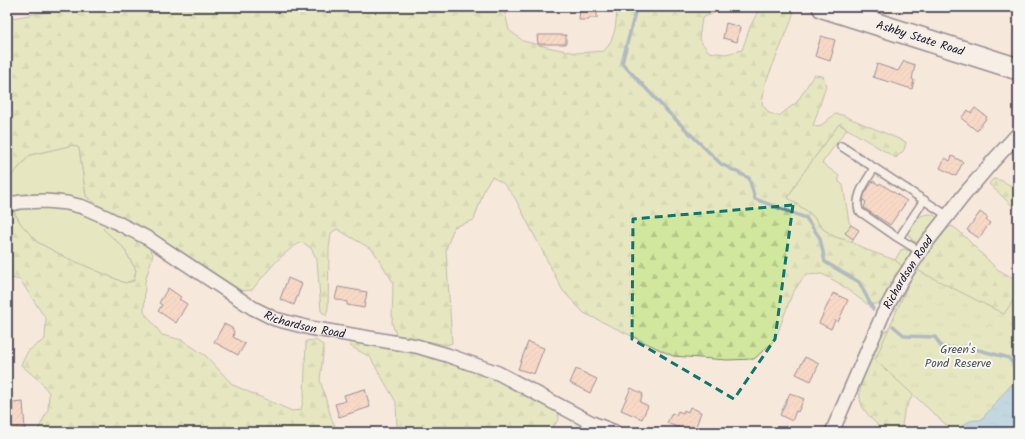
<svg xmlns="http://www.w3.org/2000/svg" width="1025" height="439" font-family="Kalam,sans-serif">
  <defs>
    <pattern id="forest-firs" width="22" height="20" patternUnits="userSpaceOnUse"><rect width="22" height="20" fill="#d0e79d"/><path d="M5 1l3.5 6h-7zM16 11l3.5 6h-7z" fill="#b2c688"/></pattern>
    <pattern id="park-tufts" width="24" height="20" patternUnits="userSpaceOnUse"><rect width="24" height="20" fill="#d0e79d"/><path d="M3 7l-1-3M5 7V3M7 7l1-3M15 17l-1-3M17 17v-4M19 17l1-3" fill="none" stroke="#b2c688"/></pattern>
    <pattern id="water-ripples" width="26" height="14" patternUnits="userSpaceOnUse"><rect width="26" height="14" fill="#83c4e4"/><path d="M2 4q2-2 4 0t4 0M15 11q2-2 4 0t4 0" fill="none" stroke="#71a8c4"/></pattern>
    <pattern id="building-hatch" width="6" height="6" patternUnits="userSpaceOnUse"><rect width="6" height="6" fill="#f9c6aa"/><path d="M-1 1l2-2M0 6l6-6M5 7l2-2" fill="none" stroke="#d5aa93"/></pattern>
  </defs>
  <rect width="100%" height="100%" fill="#f7e8dc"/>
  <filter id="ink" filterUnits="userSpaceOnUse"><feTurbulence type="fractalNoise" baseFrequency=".025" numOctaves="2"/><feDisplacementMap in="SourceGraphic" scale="8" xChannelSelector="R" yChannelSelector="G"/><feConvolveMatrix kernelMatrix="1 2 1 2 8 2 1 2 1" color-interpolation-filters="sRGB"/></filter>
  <g filter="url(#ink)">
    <g fill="#d0e79d" stroke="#79846c">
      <path d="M839 124 847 129 822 163 839 176V182L843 185 849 222 851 225 845 233 853 239 852 242 835 237 823 229 811 214 788 198 798 180Z"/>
      <path d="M73 145 79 148 86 196 98 205 57 194H27L9 197 12 175 30 155Z"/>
      <path d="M23 206 80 209 109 223 104 229 123 247 136 270 134 280 125 283 67 258 37 242 21 224 14 212Z"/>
      <path d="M929 214 934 215 938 219 919 243 913 241 908 234C911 223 917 215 929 214Z"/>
      <path d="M904 249 912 252 903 267 895 260 901 250Z"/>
    </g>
    <g fill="url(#forest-firs)" stroke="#79846c">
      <path d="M74 7H517L505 13 509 30 523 41 547 47 576 53 604 51C616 37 616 25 617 7H725L724 9 702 18 699 39 709 52 726 54 742 50 750 27 760 7H795L790 24 765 84 762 104 769 113 779 116 797 102 814 75 823 76 826 86 813 126 819 127 835 114 842 115 906 142 904 150 896 158 839 124 798 180 788 198 811 214 823 229 835 237 852 242 867 250 895 260 903 267 891 283 881 302 877 304H867L837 282 822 274 805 275 792 294 775 340 754 359 727 360 673 356 584 313 563 291 515 198 503 183 492 177 485 187 474 220 454 227 446 249 452 343 446 345 396 335 392 323 393 282 373 250 337 229 331 233 329 249 328 308 326 316 321 311 317 260 311 248 302 242C284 250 264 275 252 290L242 291 147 229 98 205 86 196 79 148 73 145 30 155 12 175 9 197 7 198V19Z"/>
      <path d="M993 179 1000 180 1018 189V211L989 184Z"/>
      <path d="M14 212 21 224 37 242 67 258 125 283 134 281 136 270 123 247 103 229 109 223 146 243 153 254 145 282 144 312 162 335 182 340 206 356 233 385 292 411 301 410 304 396 306 341 316 340 324 346 320 380 332 420 338 432H37L48 410 49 393 41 382 21 365 28 351 45 339 46 319 20 280 7 277V213Z"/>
      <path d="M952 226 959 231 997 269 1018 281V345L902 316 893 307 909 277 948 228Z"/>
      <path d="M888 330H893L923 375 904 412 901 432H884C878 425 866 414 862 406 853 388 874 351 882 333Z"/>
      <path d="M350 341H358L412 352 469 366 558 411 559 419 550 432H395L397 427 396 402 370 357 350 346Z"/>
    </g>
    <path fill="url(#park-tufts)" stroke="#79846c" d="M915 269 1004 314 1018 293V432H954L875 360Z"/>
    <path fill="url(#water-ripples)" stroke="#5c83a0" d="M1015 383 1018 385V432H958C966 422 967 420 981 420L1010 386Z"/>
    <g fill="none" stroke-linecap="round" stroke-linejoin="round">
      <g stroke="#5c83a0" stroke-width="3.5">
        <path d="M635 13 622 63 669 113 721 164 749 178 755 199 806 218 820 238 825 262 859 282 873 309"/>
        <path d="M893 326 905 336 935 337 942 348 967 347 1009 358 1018 371"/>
      </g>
    </g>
    <g fill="url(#building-hatch)" stroke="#22223b">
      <path d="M580 7H596L597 8V18H589V20H579Z"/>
      <path d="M726 23 740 27 737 42 723 38Z"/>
      <path d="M537 35H566V44H538Z"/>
      <path d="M821 36 835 40 832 51H833L830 61 815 56Z"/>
      <path d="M904 61 915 65 912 79 914 80 912 89 873 77 877 64 898 71Z"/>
      <path d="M975 108 987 117 977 131 961 118 968 110 971 113Z"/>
      <path d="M952 156 963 162 956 176 940 168 945 158 950 161Z"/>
      <path d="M873 181 879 185 880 183 907 201 890 225 864 208 866 202 863 200 864 195Z"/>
      <path d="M980 212 988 218 986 220 990 223 979 238 967 230Z"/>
      <path d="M851 225 859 230 853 239 845 233Z"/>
      <path d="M288 278 302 284 294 305 280 299Z"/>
      <path d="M338 287 367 292 364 308 347 305V302L335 299Z"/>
      <path d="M168 288 181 297 179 299 187 304 176 323 158 311 162 305 159 303Z"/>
      <path d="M833 293 848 300 838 322 835 320 831 329 819 323Z"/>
      <path d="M224 324 232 328 234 332 233 337 245 344 238 355 214 342Z"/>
      <path d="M528 342 544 348 534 374 518 369Z"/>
      <path d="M805 357 819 364 811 381 796 374Z"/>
      <path d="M576 369 597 379 590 393 570 383Z"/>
      <path d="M631 388 643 394 640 402 648 406 642 419 621 410Z"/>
      <path d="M365 389 370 407 339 417 335 404 346 401 344 395Z"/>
      <path d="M790 393 804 399 798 412 796 411 792 421 780 415Z"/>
      <path d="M23 402 25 429 10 431 8 413 13 412 12 403Z"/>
      <path d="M690 407 701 412 694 432H689L667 423 672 413 676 415 678 411 683 413 684 410 688 412Z"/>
    </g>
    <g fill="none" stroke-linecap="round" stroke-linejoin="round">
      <g stroke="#22223b" stroke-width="10">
        <g id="service">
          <path d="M841 146 948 216"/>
          <path d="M874 168C867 181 854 195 859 211L895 236 921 252"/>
          <path d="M899 238 924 200"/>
        </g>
      </g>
      <g stroke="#22223b" stroke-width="16">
        <g id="minor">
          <path id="s1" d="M7 205 20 202 45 201 67 203 83 207 108 218 149 239 253 308 275 319 310 328 416 346 447 355 498 373 592 423 615 432"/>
          <path id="s2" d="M832 432 883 314 901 281 926 243 964 195 994 160 1018 134"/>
        </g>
      </g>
      <g stroke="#22223b" stroke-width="24">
        <g id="primary">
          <path id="s3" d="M823 7 1018 69"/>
        </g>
      </g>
      <use href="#service" stroke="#f6f6f2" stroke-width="7"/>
      <use href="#minor" stroke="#f6f6f2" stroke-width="13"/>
      <use href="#primary" stroke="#f6f6f2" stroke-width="21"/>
    </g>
  </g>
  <path d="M0 0H1025V439H0ZM793 205 775 339 734 399 632 339 633 219Z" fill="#f7e8dc" fill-opacity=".55" fill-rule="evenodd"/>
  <path fill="none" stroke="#0f766e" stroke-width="3" stroke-dasharray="8 5" stroke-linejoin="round" d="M793 205 775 339 734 399 632 339 633 219Z"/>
  <g text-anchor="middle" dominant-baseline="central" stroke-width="4" stroke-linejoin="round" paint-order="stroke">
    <g font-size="12" fill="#22223b" stroke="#f6f6f2">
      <text stroke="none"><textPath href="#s3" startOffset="102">Ashby State Road</textPath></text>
      <text stroke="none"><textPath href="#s2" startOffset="177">Richardson Road</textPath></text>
      <text stroke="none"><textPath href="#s1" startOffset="330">Richardson Road</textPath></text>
    </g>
    <g font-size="12" fill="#4e5354" stroke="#f6f6f2">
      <text x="958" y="349">Green's<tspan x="958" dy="14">Pond Reserve</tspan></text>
    </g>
  </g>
  <rect width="1025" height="439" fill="none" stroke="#f6f6f2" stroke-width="24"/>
  <rect x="12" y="12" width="1001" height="415" fill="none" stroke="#22223b" stroke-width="1.5" filter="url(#ink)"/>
</svg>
